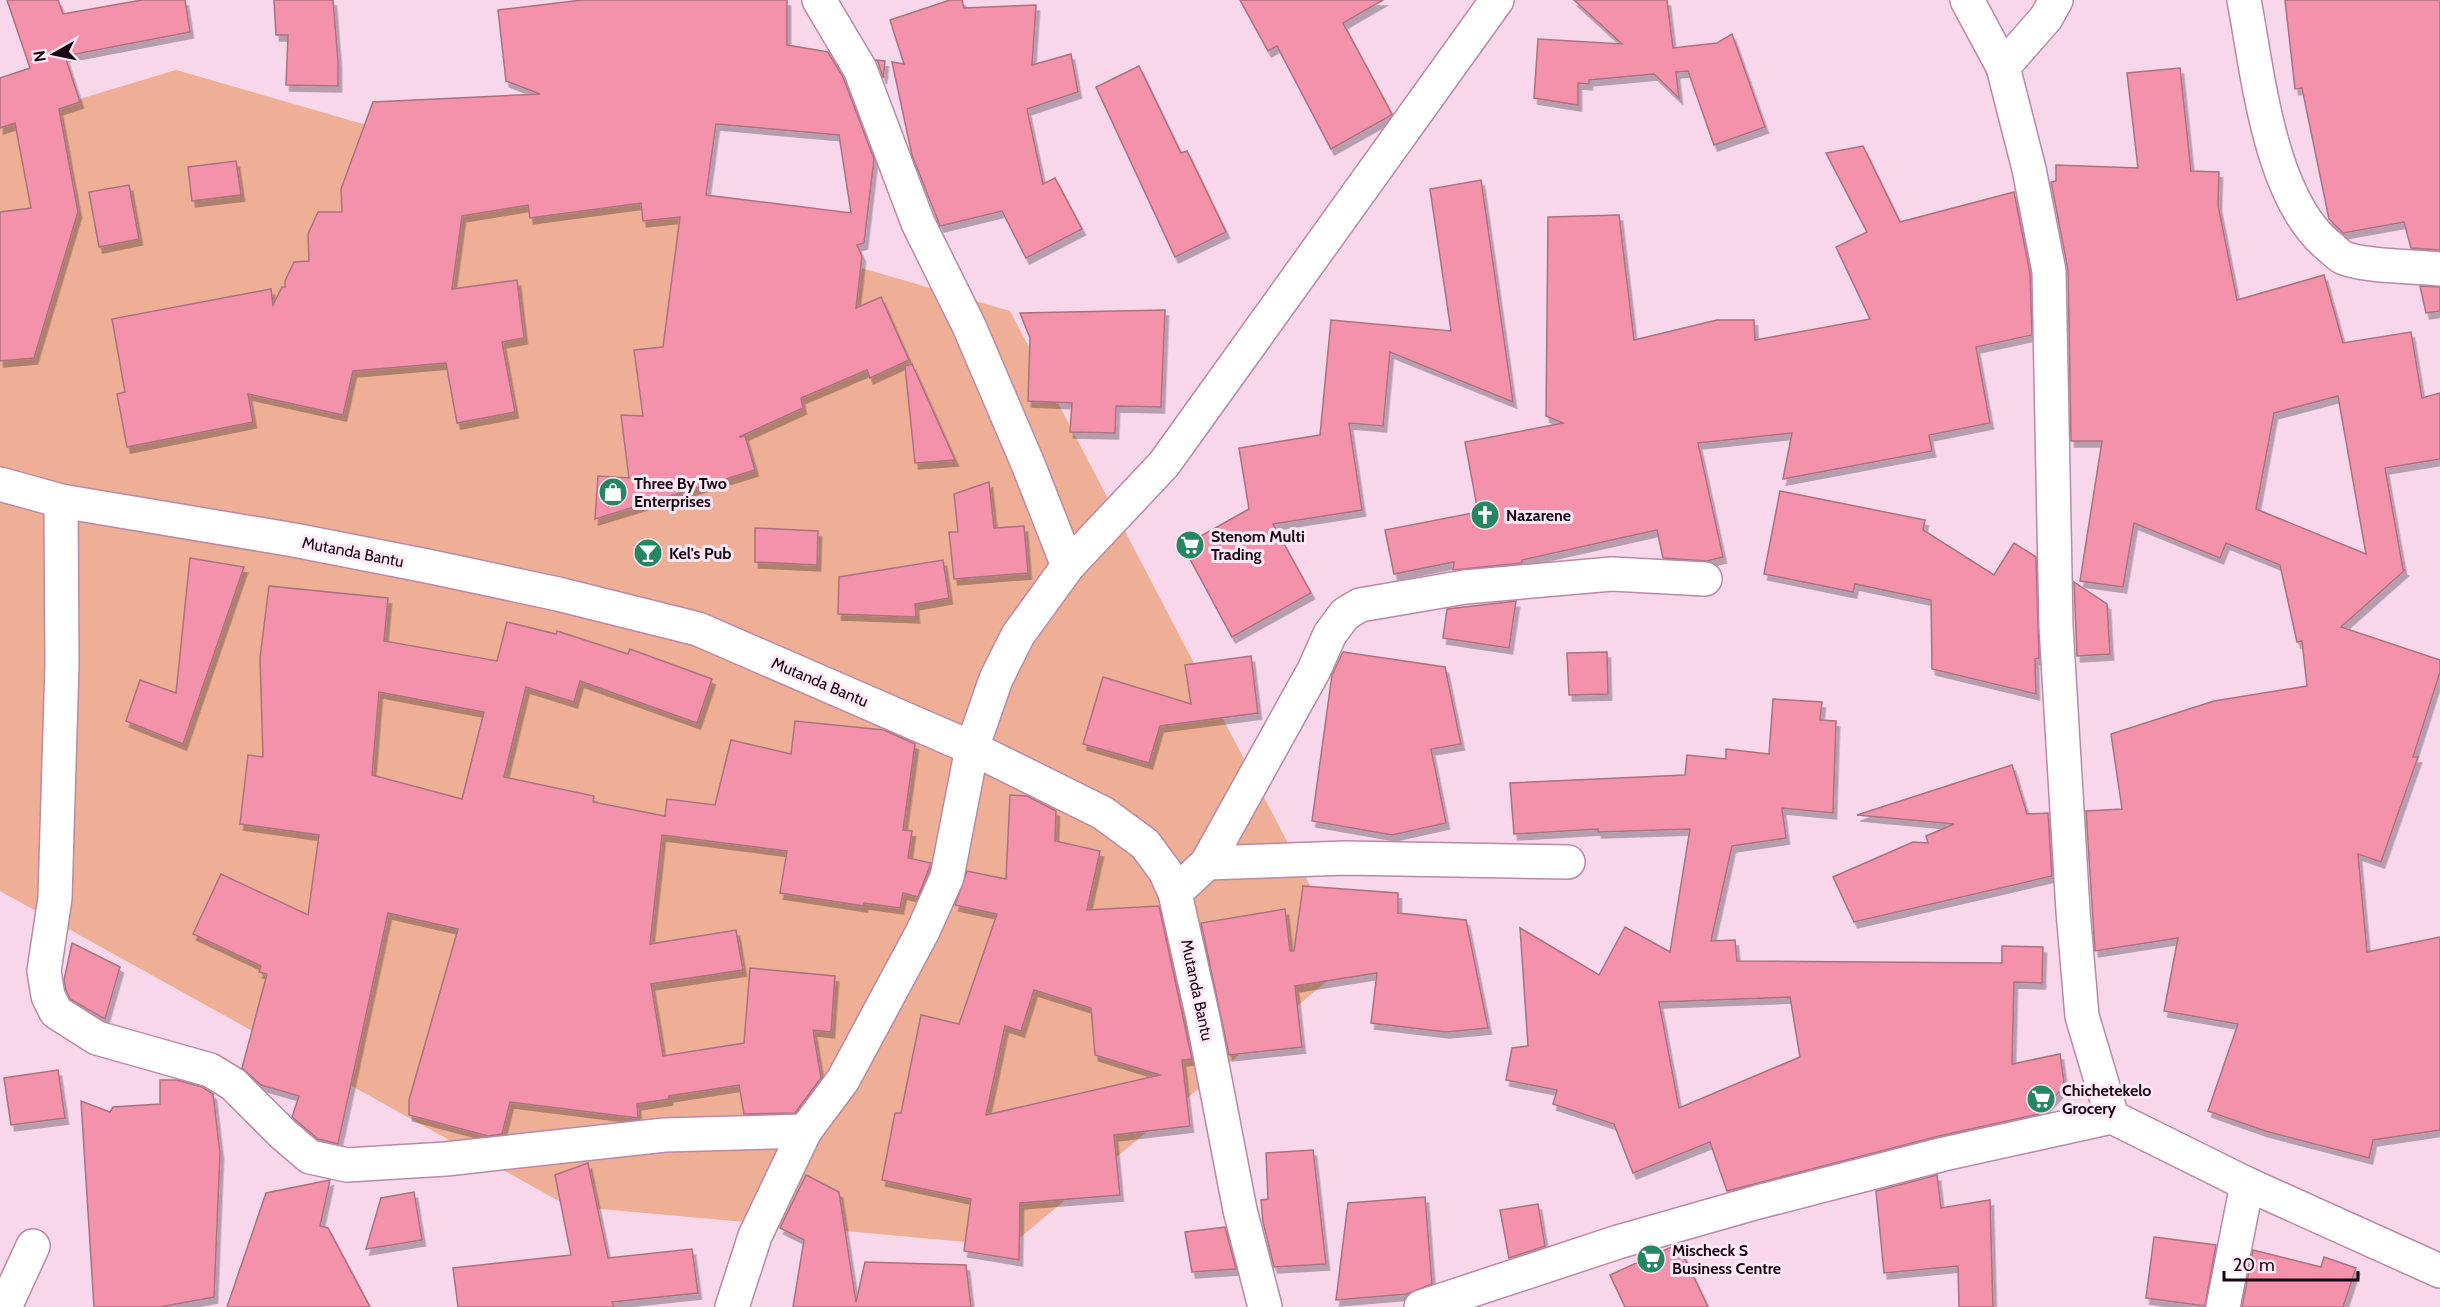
<svg xmlns="http://www.w3.org/2000/svg" width="2440" height="1307" font-family="Cabin,sans-serif">
  <defs>
    <filter id="shadow"><feDropShadow dx="3.5" dy="6" stdDeviation="0" flood-color="#0004"/></filter>
  </defs>
  <rect width="100%" height="100%" fill="#f8d7ea"/>
  <path fill="#eeaf96" d="M176 70 1010 311 1350 962 1010 1246 568 1206 0 891V123Z"/>
  <g fill="#f492ac" stroke="#aa7280" stroke-width="1.5" fill-rule="evenodd" filter="url(#shadow)">
    <path d="M7 0H58L63 14 142 0H185L190 32 65 56 80 102 59 109 78 212 34 358 0 361V212L31 208 15 123 0 128V78L30 68Z"/>
    <path d="M274 0H333L338 61V86L286 85 288 35H276Z"/>
    <path d="M582 0H787V45L828 52 843 77 874 159 864 243 857 245 862 256 856 308 881 297 909 360 870 378 867 370 801 398 803 408 739 437 745 436 755 470 595 519 598 476 629 478 621 415 643 416 634 350 663 347 680 217 643 221 641 203 530 218 528 205 462 216 452 289 517 280 524 338 502 342 515 412 457 423 446 363 353 371 343 415 248 394 253 422 127 447 117 394 125 392 112 319 271 289 273 305 282 287H285V281L294 262 309 261 308 234 318 212H342L341 189 373 102 540 94 506 81 498 10ZM716 124 839 135 851 213 706 195Z"/>
    <path d="M950 0H962L964 8 1036 5 1032 65 1071 54 1078 92 1027 109 1043 184 1055 178 1082 229 1026 258 1002 211 940 226 912 155 892 62 904 64 890 20Z"/>
    <path d="M1240 0H1383L1343 23 1392 114 1390 116 1331 149 1277 46 1268 51Z"/>
    <path d="M1574 0H1667L1673 48 1717 43 1732 34 1765 127 1714 145 1688 71 1676 72 1679 98 1654 74 1589 80V84L1578 83V105L1534 98 1538 39 1622 44Z"/>
    <path d="M2285 0H2440V250L2411 248 2404 222 2343 233 2329 219 2302 88 2295 89Z"/>
    <path d="M876 60 885 61 883 78 878 62Z"/>
    <path d="M1139 66 1181 153 1187 151 1226 232 1175 257 1096 87Z"/>
    <path d="M2180 68 2191 171 2219 172 2218 205 2237 300 2324 275 2343 343 2411 332 2422 398 2440 393V459L2385 468 2403 569 2405 570 2341 627 2440 660V672L2413 757H2418L2381 862 2358 854 2367 952 2440 937V1130L2373 1140 2369 1158 2265 1131 2208 1111 2238 1024 2164 1011 2178 938 2095 951 2086 811 2122 809 2111 734 2214 701 2307 686 2302 641 2297 642 2280 565 2226 543 2220 558 2134 523 2123 587 2080 581 2102 441H2071L2068 270 2051 182 2056 181V165L2138 168 2127 73ZM2338 396 2366 554 2256 509 2274 413Z"/>
    <path d="M1863 146 1900 222 2014 192 2030 273 2032 335 1976 347 1990 423 1929 435 1932 451 1783 479 1792 433 1698 443 1723 557 1707 561 1663 558 1657 530 1522 560V563L1453 570 1454 562 1394 574 1385 530 1478 512 1465 442 1563 423 1546 416 1548 217 1619 215 1634 340 1717 320H1754L1755 340 1870 319 1836 247 1867 232 1826 153Z"/>
    <path d="M236 161 241 195 192 201 188 167Z"/>
    <path d="M1481 180 1513 402 1390 352 1383 426 1349 423 1362 510 1273 524 1311 593 1232 637 1183 546 1249 509 1239 448 1320 435 1331 320 1451 331 1430 189Z"/>
    <path d="M129 185 139 239 99 247 89 192Z"/>
    <path d="M2420 286 2440 287V311L2426 313Z"/>
    <path d="M1165 310 1161 407 1116 406 1115 433 1070 432 1072 403 1028 401 1030 338 1020 313Z"/>
    <path d="M912 364 955 460 915 463 905 366Z"/>
    <path d="M989 482 994 528 1024 526 1028 573 954 579 949 532H958L954 494Z"/>
    <path d="M1780 491 1925 520 1923 530 1994 575 2014 543 2036 557 2039 658 2035 659 2036 694 1932 669 1931 600 1855 584 1853 592 1764 574Z"/>
    <path d="M755 528 818 531 817 565 755 562Z"/>
    <path d="M190 558 244 567 183 744 126 721 140 680 176 693Z"/>
    <path d="M943 560 949 598 915 604 916 617 838 614 839 577Z"/>
    <path d="M2074 582 2107 604 2110 654 2077 656Z"/>
    <path d="M269 586 388 598 384 641 497 661 507 622 556 634 557 631 628 654 630 649 712 679 697 723 580 681 574 702 526 687 504 777 594 796 593 802 665 816 667 799 715 805 731 740 791 754 795 721 884 730 915 744 903 830 912 831 908 858 931 863 918 897 903 893 900 908 864 903V906L780 893 787 851 662 835 650 944 736 930 743 970 651 984 663 1056 744 1043 750 968 835 976 831 1032 813 1030 821 1078 795 1113 744 1114 739 1085 669 1096V1099L637 1104 638 1118 510 1102 502 1134 488 1136 409 1115V1100L458 929 388 913 338 1144 318 1139 292 1117 299 1096 261 1085 242 1068 267 974 259 972 261 966 193 934 221 874 308 915 319 835 240 824 248 755 263 757 260 658ZM379 692 484 712 462 799 372 775Z"/>
    <path d="M1516 601 1509 648 1443 638 1447 609Z"/>
    <path d="M1343 652 1445 667 1461 744 1431 749 1446 823 1392 835 1312 821 1332 675Z"/>
    <path d="M1607 652 1608 694 1569 695 1567 653Z"/>
    <path d="M1251 656 1258 713 1160 726 1149 763 1083 744 1103 677 1191 704 1185 665Z"/>
    <path d="M1773 699 1822 702 1820 720 1836 721 1833 813 1782 808 1786 838 1732 846 1711 941 1735 940 1737 961 2002 963V946L2043 947 2042 983 2014 982 2012 1064 2060 1054 2064 1082 2059 1092 2039 1114 1939 1136 1727 1191 1710 1142 1633 1173 1614 1124 1553 1104 1557 1090 1506 1080 1512 1048 1528 1046 1520 928 1599 975 1625 927 1670 952 1690 829 1598 832V829L1514 834 1510 783 1685 775 1687 755 1726 759V749L1769 754ZM1790 997 1800 1057 1679 1108 1659 1002Z"/>
    <path d="M2012 765 2027 814 2048 813 2052 876 1854 922 1833 877 1913 842 1928 843 1926 836 1954 824 1857 815Z"/>
    <path d="M1010 795 1027 796 1056 811 1055 841 1100 851 1087 910 1159 906 1192 1059 1182 1060 1190 1126 1114 1135 1120 1195 1020 1203 1019 1260 964 1251 971 1199 882 1180 895 1113H901L921 1015 959 1024 997 914 955 905 967 871 1006 879ZM1034 990 1091 1008 1095 1055 1160 1075 986 1115 1005 1026 1021 1031Z"/>
    <path d="M1303 886 1398 893V913L1466 920 1488 1028 1446 1032 1371 1023 1377 973 1295 986 1302 1047 1229 1055 1201 923 1285 909 1290 951H1294Z"/>
    <path d="M72 943 120 967 105 1019 70 999 66 990 64 980Z"/>
    <path d="M58 1070 65 1118 11 1125 4 1078Z"/>
    <path d="M160 1080H177L202 1087 213 1094 220 1153 214 1297 160 1307H94L81 1101 110 1112 113 1107 160 1104Z"/>
    <path d="M1313 1150 1326 1264 1274 1267 1263 1222 1261 1200 1268 1199 1266 1153Z"/>
    <path d="M588 1163 608 1258 692 1249 698 1293 612 1302 614 1307H458L453 1268 571 1255 555 1175Z"/>
    <path d="M806 1175 839 1192 856 1302 865 1262 966 1265 971 1307H793L804 1240 780 1228Z"/>
    <path d="M1937 1175 1941 1208 1990 1200 1993 1307H1959L1958 1266 1884 1273 1876 1191Z"/>
    <path d="M330 1180 320 1226 328 1228 370 1307H227L266 1193Z"/>
    <path d="M414 1192 422 1240 366 1249 381 1198Z"/>
    <path d="M1425 1197 1432 1284 1407 1294 1336 1300 1348 1203Z"/>
    <path d="M1538 1204 1545 1246 1509 1258 1500 1210Z"/>
    <path d="M1225 1227 1236 1269 1192 1272 1185 1232Z"/>
    <path d="M2154 1237 2216 1245 2205 1306 2146 1298Z"/>
    <path d="M1678 1244 1708 1307H1625L1610 1275Z"/>
    <path d="M2253 1250 2321 1267 2324 1257 2356 1268 2343 1307H2242Z"/>
  </g>
  <g fill="none" stroke-linecap="round" stroke-linejoin="round">
    <g stroke="#bb89a6" stroke-width="36">
      <g id="minor">
        <path d="M819 0 860 69 918 223 969 326 1028 464 1068 566"/>
        <path d="M1967 0 2003 67 2029 169 2049 271 2056 626 2073 911 2082 1016 2112 1117"/>
        <path d="M2244 0C2258 72 2269 199 2330 247 2334 250 2339 256 2344 258 2367 267 2414 266 2440 269"/>
        <path d="M2003 67 2046 18 2056 0"/>
        <path d="M0 484 61 501 294 540 427 566 558 594 698 629 972 748 1103 813 1145 844 1165 871 1175 893 1203 1018 1240 1210 1265 1307"/>
        <path d="M61 501 62 664 55 898 44 971 48 996 56 1012 97 1038 210 1070 233 1084 283 1134 310 1157 347 1165 446 1159 665 1135 805 1131"/>
        <path d="M1207 863 1345 858 1568 862"/>
        <path d="M1175 893 1207 863 1314 670 1330 634 1345 614 1360 605 1465 587 1612 574 1705 579"/>
        <path d="M5 1307 33 1246"/>
        <path d="M732 1307 755 1236 805 1131 843 1080 923 931 947 877 972 748 996 679 1018 635 1068 566 1164 464 1497 0"/>
        <path d="M1421 1307 1618 1242 1758 1202 1944 1154 2112 1117 2247 1184 2440 1271"/>
        <path d="M2223 1307 2247 1184"/>
      </g>
    </g>
    <use href="#minor" stroke="#fff" stroke-width="33"/>
  </g>
  <defs>
    <g id="shop-disc" transform="scale(1.5)"><circle r="9.5" fill="#248761" stroke="#ffe8f5"/><path d="M-5-2.5h2.3a2.7 3.5 0 0 1 5.4 0H5L5.5 6h-11ZM-1.5-2.5h3a1.5 2.3 0 0 0-3 0Z" fill="#fff"/></g>
    <g id="church-disc" transform="scale(1.5)"><circle r="9.5" fill="#248761" stroke="#ffe8f5"/><path d="M-1.2-6h2.4v3.5h3.3v2.4h-3.3V6h-2.4V-.1h-3.3v-2.4h3.3Z" fill="#fff"/></g>
    <g id="supermarket-disc" transform="scale(1.5)"><circle r="9.5" fill="#248761" stroke="#ffe8f5"/><path d="M-6-5.5h2.5l.6 2H6L4.5 2H-2.5L-4.4-4H-6ZM-1.5 3.2a1.3 1.3 0 1 0 .1 0ZM3 3.2a1.3 1.3 0 1 0 .1 0Z" fill="#fff"/></g>
    <g id="bar-disc" transform="scale(1.5)"><circle r="9.5" fill="#248761" stroke="#ffe8f5"/><path d="M-6-5H6L.8 .8V4.5H3.5V6h-7V4.5H-.8V.8Z" fill="#fff"/></g>
  </defs>
  <g fill-rule="evenodd">
    <use href="#shop-disc" x="613" y="492"/>
    <use href="#church-disc" x="1485" y="515"/>
    <use href="#supermarket-disc" x="1190" y="545"/>
    <use href="#bar-disc" x="648" y="553"/>
    <use href="#supermarket-disc" x="2041" y="1099"/>
    <use href="#supermarket-disc" x="1651" y="1259"/>
  </g>
  <g text-anchor="middle" dominant-baseline="central" stroke-width="6" stroke-linejoin="round" paint-order="stroke">
    <g font-size="16" font-weight="bold" fill="#180712" stroke="#ffe8f5" text-anchor="start">
      <text x="634" y="483">Three By Two<tspan x="634" dy="18">Enterprises</tspan></text>
      <text x="1506" y="515">Nazarene</text>
      <text x="1211" y="536">Stenom Multi<tspan x="1211" dy="18">Trading</tspan></text>
      <text x="669" y="553">Kel's Pub</text>
      <text x="2062" y="1090">Chichetekelo<tspan x="2062" dy="18">Grocery</tspan></text>
      <text x="1672" y="1250">Mischeck S<tspan x="1672" dy="18">Business Centre</tspan></text>
    </g>
    <g font-size="16" fill="#180712" stroke="#ffe8f5">
      <text transform="translate(353 552) rotate(11)">Mutanda Bantu</text>
      <text transform="translate(820 682) rotate(23)">Mutanda Bantu</text>
      <text transform="translate(1197 990) rotate(78)">Mutanda Bantu</text>
    </g>
  </g>
  <g transform="translate(54 54) rotate(261)" stroke="#ffe8f5" stroke-width="4.5" paint-order="stroke">
  <path d="M0-4.5L10 22L0 15L-10 22Z" fill="#180712"/>
  <text y="-9" font-size="16" font-weight="bold" text-anchor="middle" fill="#180712">N</text>
  </g>
  <path d="M2224 1271v9h134v-9" fill="none" stroke="#180712" stroke-width="3"/>
  <text x="2233" y="1271" font-size="18" fill="#180712" stroke="#ffe8f5" stroke-width="4.5" paint-order="stroke">20 m</text>
</svg>
